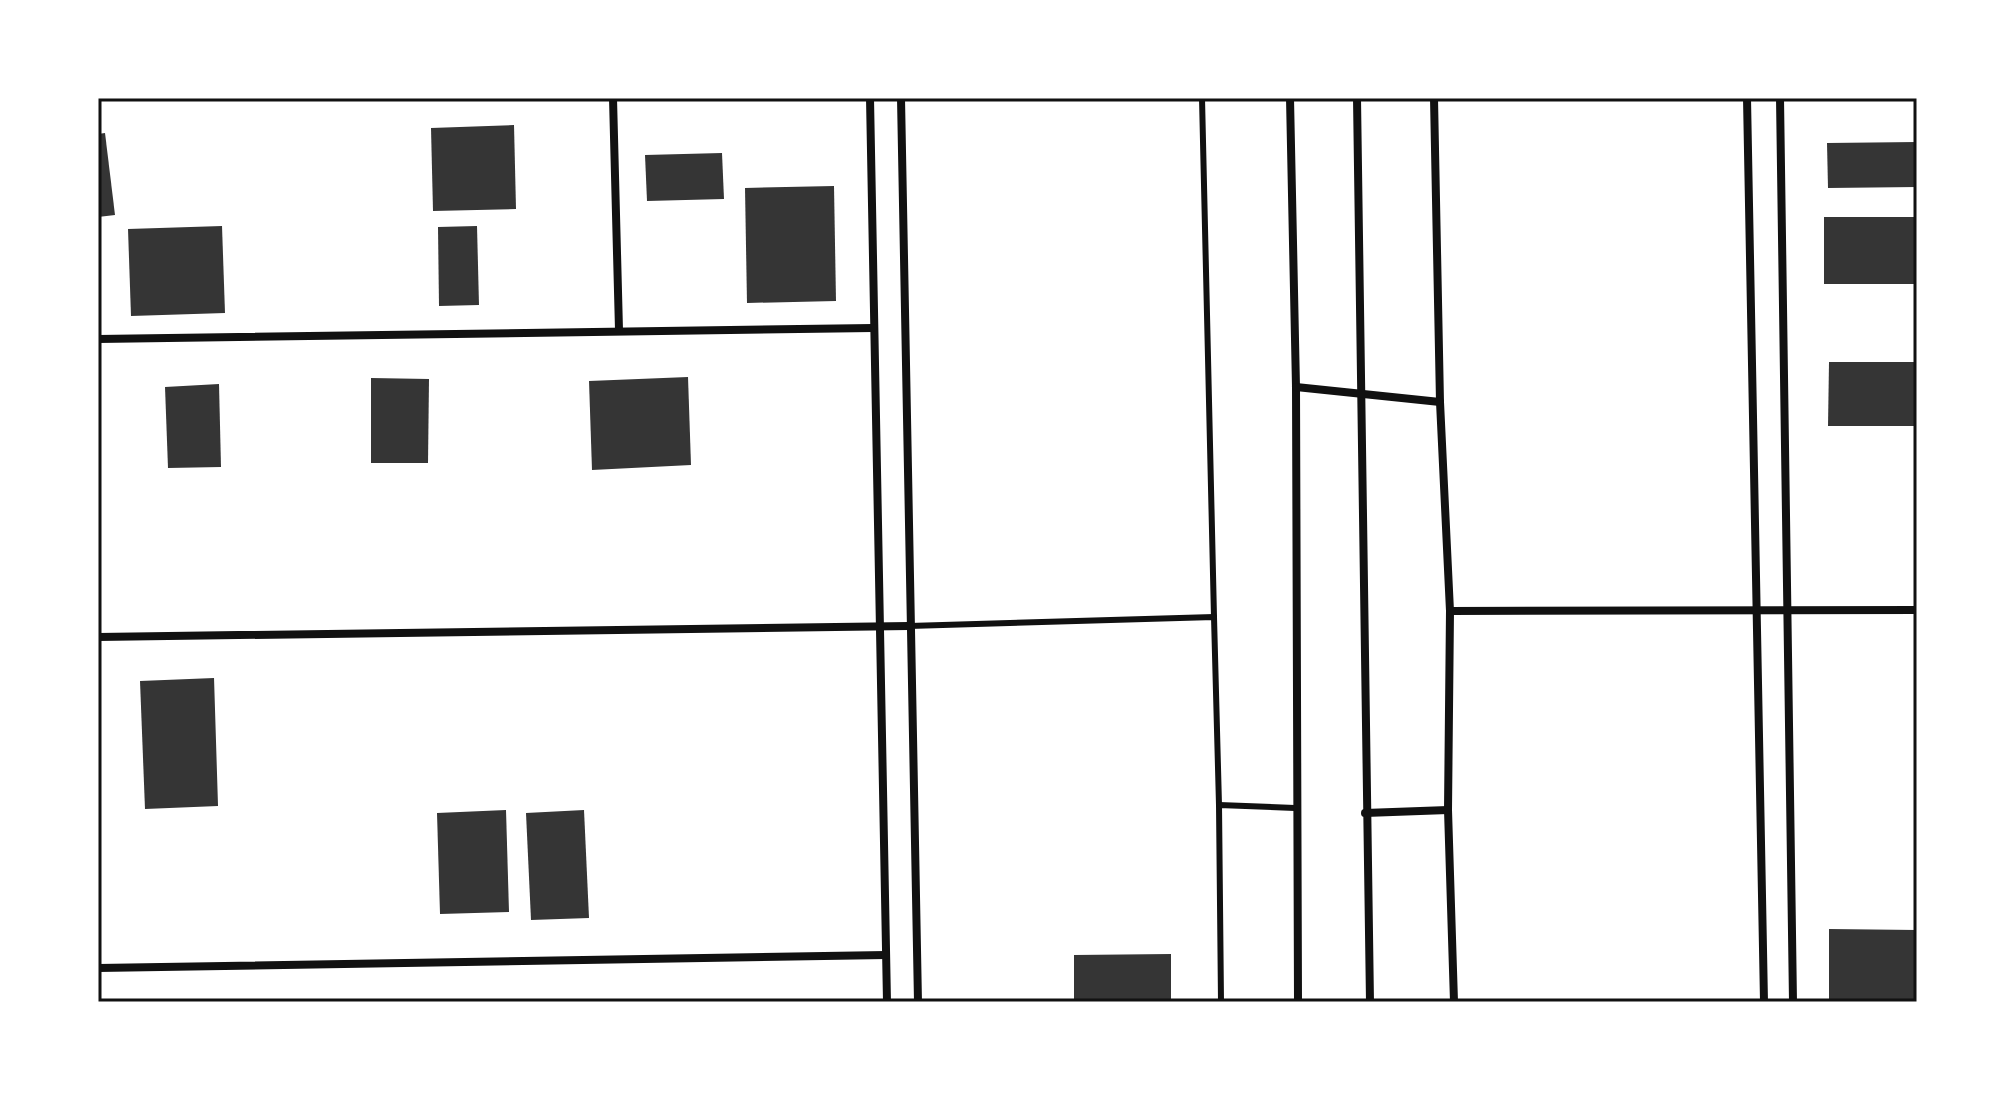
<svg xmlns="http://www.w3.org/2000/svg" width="2015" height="1100" font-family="'Roboto Condensed',sans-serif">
  <rect width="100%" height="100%" fill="#fff"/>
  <g fill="#353535">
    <path d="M514 125 516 209 433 211 431 128Z"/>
    <path d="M105 133 115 215 98 217V134Z"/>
    <path d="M1917 142V187L1828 188 1827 143Z"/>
    <path d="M722 153 724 199 647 201 645 155Z"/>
    <path d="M834 186 836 301 747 303 745 188Z"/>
    <rect x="1824" y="217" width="93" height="67"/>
    <path d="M222 226 225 313 131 316 128 229Z"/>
    <path d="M477 226 479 305 439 306 438 227Z"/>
    <path d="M1829 362H1917V426H1828Z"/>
    <path d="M688 377 691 465 592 470 589 381Z"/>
    <path d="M371 378 429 379 428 463H371Z"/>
    <path d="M219 384 221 467 168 468 165 387Z"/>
    <path d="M214 678 218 806 145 809 140 681Z"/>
    <path d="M506 810 509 912 440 914 437 813Z"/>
    <path d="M584 810 589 918 531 920 526 813Z"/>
    <path d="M1829 929 1917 930V1002H1829Z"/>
    <path d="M1171 954V1002H1074V955Z"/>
  </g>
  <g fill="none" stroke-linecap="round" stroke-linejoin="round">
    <g stroke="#111" stroke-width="6">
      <path d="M1202 98 1214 617"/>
      <path d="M909 626 1214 617 1219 805"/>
      <path d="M1221 1002 1219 805 1295 808"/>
    </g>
    <g stroke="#111" stroke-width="8">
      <path d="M613 98 619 330"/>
      <path d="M870 98 887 1002"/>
      <path d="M901 98 918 1002"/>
      <path d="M1290 98 1296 387 1298 1002"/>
      <path d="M1357 98 1370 1002"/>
      <path d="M1434 98 1440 402 1450 611 1448 810 1454 1002"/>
      <path d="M1747 98 1764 1002"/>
      <path d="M1780 98 1793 1002"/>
      <path d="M98 339 873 328"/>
      <path d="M1296 387 1440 402"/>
      <path d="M1450 611 1917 610"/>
      <path d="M98 637 909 626"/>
      <path d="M1365 813 1448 810"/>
      <path d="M98 968 886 955"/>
    </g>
  </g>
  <rect width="2015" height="1100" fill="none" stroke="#ffffff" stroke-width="200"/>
  <rect x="100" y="100" width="1815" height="900" fill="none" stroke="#111" stroke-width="3"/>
</svg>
